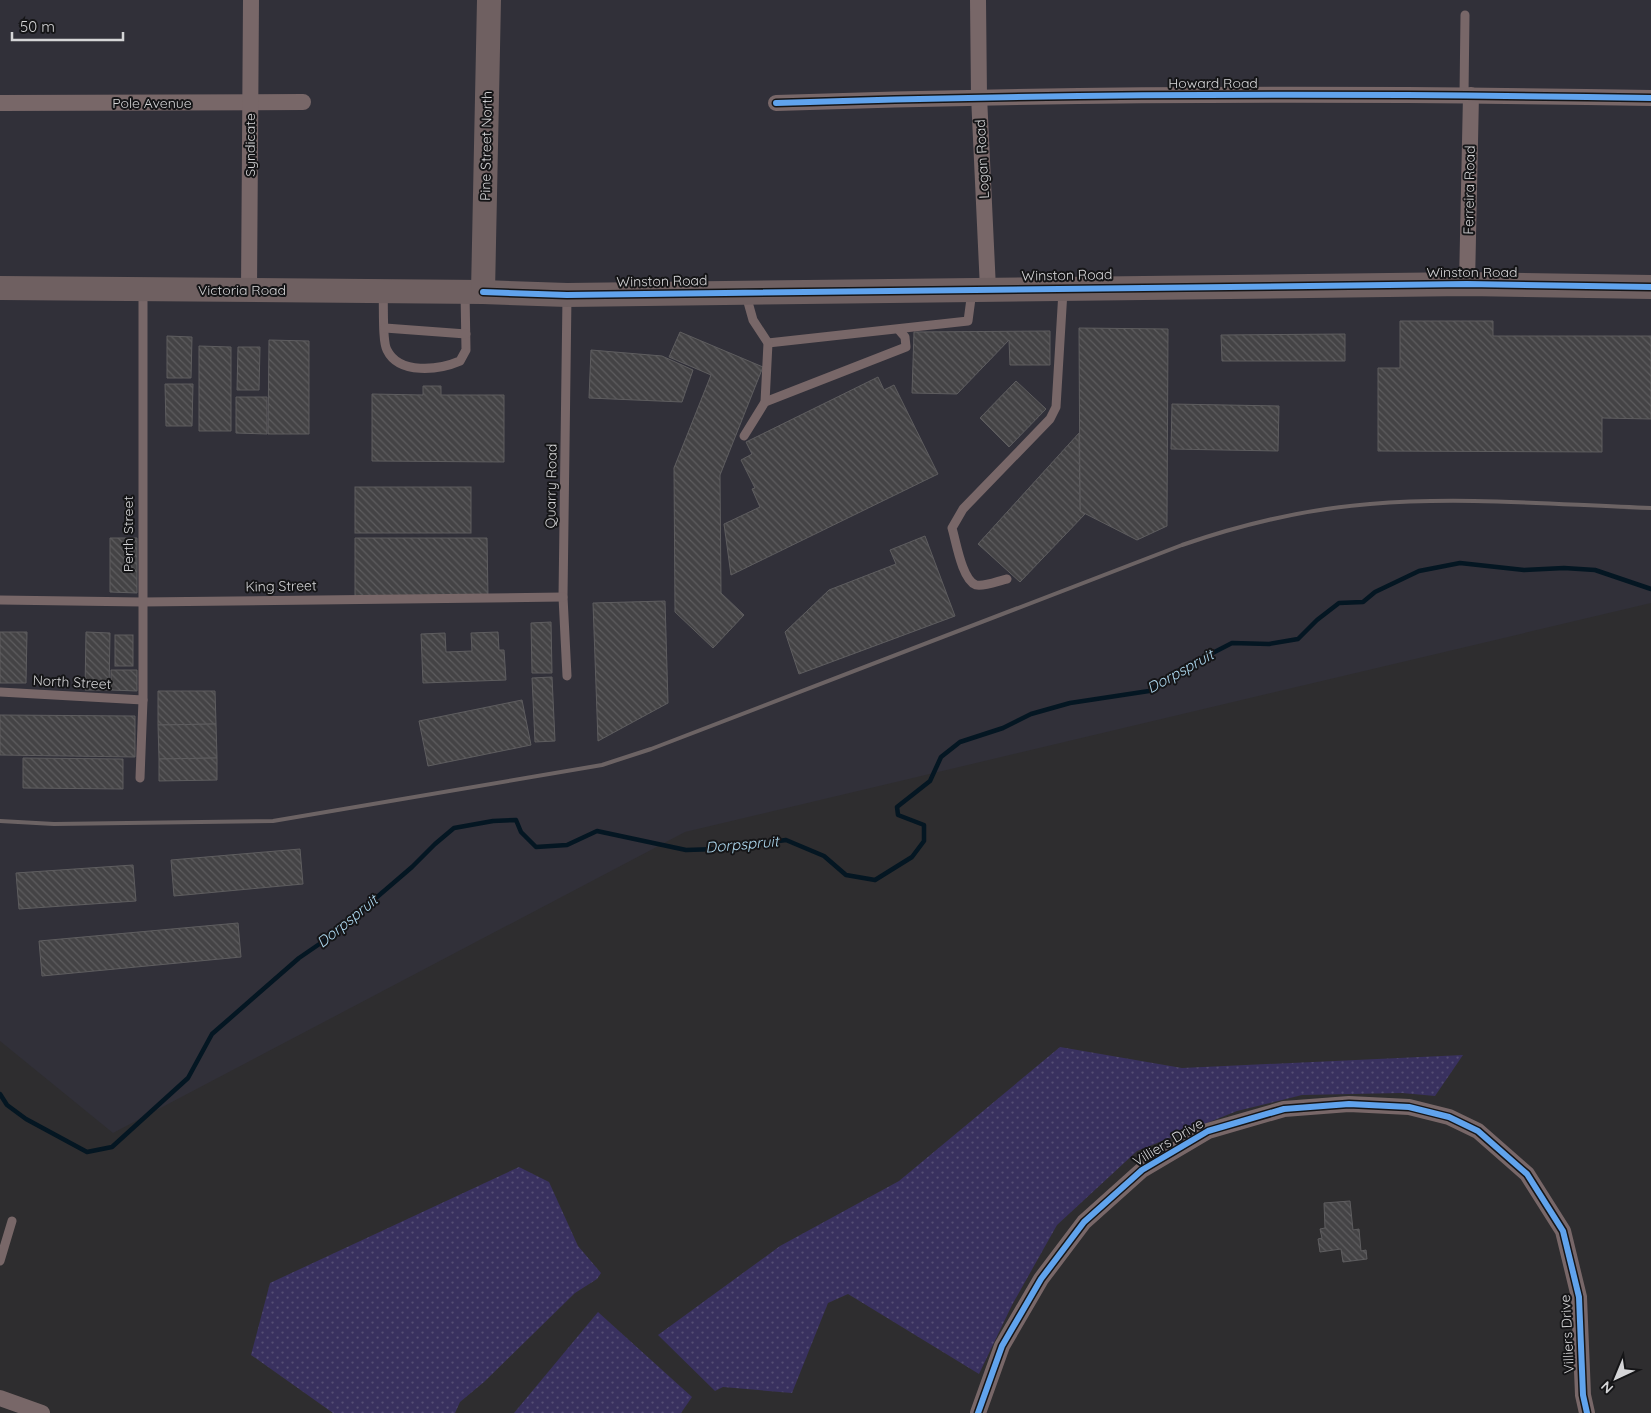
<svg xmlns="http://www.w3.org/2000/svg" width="1651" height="1413" font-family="Quicksand,sans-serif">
  <defs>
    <pattern id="park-dots" width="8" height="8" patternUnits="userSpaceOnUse" patternTransform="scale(1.25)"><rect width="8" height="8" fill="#39315f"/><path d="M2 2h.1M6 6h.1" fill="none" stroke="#554e75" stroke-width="1.8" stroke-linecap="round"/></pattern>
    <pattern id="building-back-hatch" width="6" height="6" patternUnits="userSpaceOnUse" patternTransform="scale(1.25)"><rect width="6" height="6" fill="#444345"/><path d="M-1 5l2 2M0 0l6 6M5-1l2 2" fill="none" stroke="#5e5d5f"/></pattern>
  </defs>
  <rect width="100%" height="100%" fill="#2e2d2f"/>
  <path fill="#313039" d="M0 0H1651V603L685 832 113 1133 0 1041Z"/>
  <g fill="url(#park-dots)">
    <path d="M1060 1047 1182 1068 1463 1055 1435 1096 1402 1093 1302 1095 1237 1111 1137 1151 1057 1225 1012 1305 979 1374 848 1294 828 1303 792 1393 723 1387 715 1391 658 1335 780 1246 899 1181Z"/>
    <path d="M519 1167 549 1182 578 1246 601 1273 597 1279 575 1293 484 1382 460 1402 455 1413H333L251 1355 270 1283Z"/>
    <path d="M598 1312 692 1397 681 1413H514Z"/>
  </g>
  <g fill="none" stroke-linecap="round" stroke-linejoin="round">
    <path stroke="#041622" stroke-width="4.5" d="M0 1094 7 1105 26 1119 87 1152 112 1147 188 1078 212 1034 299 958 334 934 412 867 435 844 454 828 493 821 516 820 521 832 536 847 567 845 597 831 686 850 717 849 786 840 824 856 846 875 875 880 912 857 924 841V825L898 815 897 807 930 781 941 757 960 742 1003 728 1031 714 1070 703 1149 691 1172 674 1232 643 1269 644 1298 639 1317 620 1339 603 1363 602 1375 592 1419 571 1460 563 1524 570 1564 568 1595 570 1651 589"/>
  </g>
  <g fill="url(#building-back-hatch)" stroke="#5e5d5f">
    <path d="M1400 321H1493V336H1651V419L1602 418V452L1378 451V368H1400Z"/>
    <path d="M1079 328 1168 329 1167 526 1137 540 1080 511Z"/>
    <path d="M1050 331V365H1010L1009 340 957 394 912 393 914 332Z"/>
    <path d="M680 332 763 367 720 475 721 593 744 615 713 648 675 612 674 468 711 375 669 357Z"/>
    <path d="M1345 334V361H1222L1221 335Z"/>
    <path d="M167 336 192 337 191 378H167Z"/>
    <path d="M269 340 309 341V434H268Z"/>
    <path d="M199 346 231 347V431H199Z"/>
    <path d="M238 347H260L259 390H237Z"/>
    <path d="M591 350 662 356 693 370 682 402 589 398Z"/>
    <path d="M878 377 884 390 894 385 938 474 731 575 724 524 760 507 752 489 755 488 741 460 752 454 746 442Z"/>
    <path d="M1016 381 1046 409 1009 447 980 418Z"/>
    <path d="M165 384H193L192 426H166Z"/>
    <path d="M423 386H441V395H504V462L372 461V394L423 395Z"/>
    <path d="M236 397H267V434L236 433Z"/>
    <path d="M1172 404 1279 406 1278 451 1171 449Z"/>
    <path d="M1079 433 1080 511 1085 514 1020 582 978 544Z"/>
    <rect x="355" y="487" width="116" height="46"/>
    <path d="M925 536 955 616 799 674 785 632 829 590 896 564 890 550Z"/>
    <path d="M110 538H137V593L110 592Z"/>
    <path d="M355 538H487L488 597H355Z"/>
    <path d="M665 601 668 703 598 741 593 603Z"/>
    <path d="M551 622 552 673H532L531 623Z"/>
    <path d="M0 632H27L26 683H0Z"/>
    <path d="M86 632 110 633 109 690H85Z"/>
    <path d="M498 632 499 650H504L506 680 423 683 421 634 445 633 446 652 472 651 471 633Z"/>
    <rect x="115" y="635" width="18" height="31"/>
    <path d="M111 670H137V691L111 690Z"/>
    <path d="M552 677 555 741 535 742 532 678Z"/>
    <path d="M158 691H215L216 724 158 725Z"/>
    <path d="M522 700 531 745 428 766 419 721Z"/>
    <path d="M0 715 135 716V757L0 755Z"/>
    <path d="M216 724 217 758 159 759 158 725Z"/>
    <path d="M23 758 123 759V789L23 788Z"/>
    <path d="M217 758V780L159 781V759Z"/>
    <path d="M300 849 303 884 174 896 171 860Z"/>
    <path d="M133 865 136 901 19 909 16 873Z"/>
    <path d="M238 923 241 957 42 976 39 941Z"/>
    <path d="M1350 1201 1353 1230 1359 1229 1361 1251 1366 1250 1367 1259 1343 1262 1341 1249 1320 1252 1318 1239 1322 1238 1320 1229 1325 1228 1324 1203Z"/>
  </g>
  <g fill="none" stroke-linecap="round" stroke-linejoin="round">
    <g stroke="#786768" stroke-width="9">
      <path d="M1464 95 1465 15"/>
      <path d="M383 293C384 305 382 341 387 350 399 375 439 370 460 361L466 350 465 292"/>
      <path d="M567 296 563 597 567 676"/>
      <path d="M385 328 466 334"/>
      <path d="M768 343 968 321 972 291"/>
      <path d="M765 402 906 347 905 337 899 330"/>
      <path d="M744 436 765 402 768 343 753 320 746 295"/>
      <path d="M1007 579C998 581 984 587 976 585 962 580 956 541 952 528L963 509 1050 419 1056 407 1063 291"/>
      <path d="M0 600 142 602 563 597"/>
      <path d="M0 692 143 700"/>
      <path d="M140 778 143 700V291"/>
      <path d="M0 1261 12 1221"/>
    </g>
    <g stroke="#786768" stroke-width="16">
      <path d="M978 0 979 96 988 289"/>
      <path d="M0 103 303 102"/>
      <path d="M776 103C1068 93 1359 93 1651 98"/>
      <path d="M1467 284 1471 95"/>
      <path d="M249 290 251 0"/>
      <path d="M0 1398 42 1413"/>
      <path d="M978 1413 1002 1346 1041 1279 1084 1222 1142 1170 1208 1131 1284 1109 1349 1104 1409 1107 1449 1117 1478 1131 1527 1174 1563 1231 1579 1297 1583 1395 1587 1413"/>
    </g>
    <g stroke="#6f6061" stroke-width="24">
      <path d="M0 288 483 292 567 295 1467 284 1651 287"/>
      <path d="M483 292 489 0"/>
    </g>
    <path stroke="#6c6364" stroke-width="4" d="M0 821 54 824 273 821 602 765 651 749 1182 545C1243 524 1306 509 1370 504 1463 496 1558 505 1651 508"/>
    <g stroke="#151517" stroke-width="9">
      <g id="cycleway">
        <path d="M776 103C1068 93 1359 93 1651 98"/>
        <path d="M483 292 567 295 1467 284 1651 287"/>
        <path d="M978 1413 1002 1346 1041 1279 1084 1222 1142 1170 1208 1131 1284 1109 1349 1104 1409 1107 1449 1117 1478 1131 1527 1174 1563 1231 1579 1297 1583 1395 1587 1413"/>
      </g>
    </g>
    <use href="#cycleway" stroke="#60a3ed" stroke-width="6"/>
  </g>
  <g text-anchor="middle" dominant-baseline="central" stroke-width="4" stroke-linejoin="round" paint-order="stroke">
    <g font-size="14" fill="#d5d5d7" stroke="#151517">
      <text x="1213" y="83">Howard Road</text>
      <text x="152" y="103">Pole Avenue</text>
      <text transform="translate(250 145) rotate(-90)">Syndicate</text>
      <text transform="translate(486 146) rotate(-89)">Pine Street North</text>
      <text transform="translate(982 159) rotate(-93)">Logan Road</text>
      <text transform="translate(1469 190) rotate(-89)">Ferreira Road</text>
      <text x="1472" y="272">Winston Road</text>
      <text transform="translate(1067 275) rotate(-1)">Winston Road</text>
      <text transform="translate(662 281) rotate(-1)">Winston Road</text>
      <text x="242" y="290">Victoria Road</text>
      <text transform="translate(551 486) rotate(-89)">Quarry Road</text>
      <text transform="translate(128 534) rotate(-90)">Perth Street</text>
      <text transform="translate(281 586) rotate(-1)">King Street</text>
      <text transform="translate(72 682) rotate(3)">North Street</text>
      <text transform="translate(1168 1142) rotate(-31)">Villiers Drive</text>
      <text transform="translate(1567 1334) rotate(-93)">Villiers Drive</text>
    </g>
    <g font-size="15" font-style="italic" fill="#aed9f0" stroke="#151517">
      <text transform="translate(1180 671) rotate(-29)">Dorpspruit</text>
      <text transform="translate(742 844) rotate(-5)">Dorpspruit</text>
      <text transform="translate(347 921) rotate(-39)">Dorpspruit</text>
    </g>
  </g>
  <g transform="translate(1616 1378) rotate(224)" stroke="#151517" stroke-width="4" paint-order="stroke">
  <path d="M0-4L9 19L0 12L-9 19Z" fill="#d5d5d7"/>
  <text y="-8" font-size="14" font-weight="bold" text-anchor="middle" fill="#d5d5d7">N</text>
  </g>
  <path d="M12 32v8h111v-8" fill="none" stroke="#d5d5d7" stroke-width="2.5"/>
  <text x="20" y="32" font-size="15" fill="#d5d5d7" stroke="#151517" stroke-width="4" paint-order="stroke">50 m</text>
</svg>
